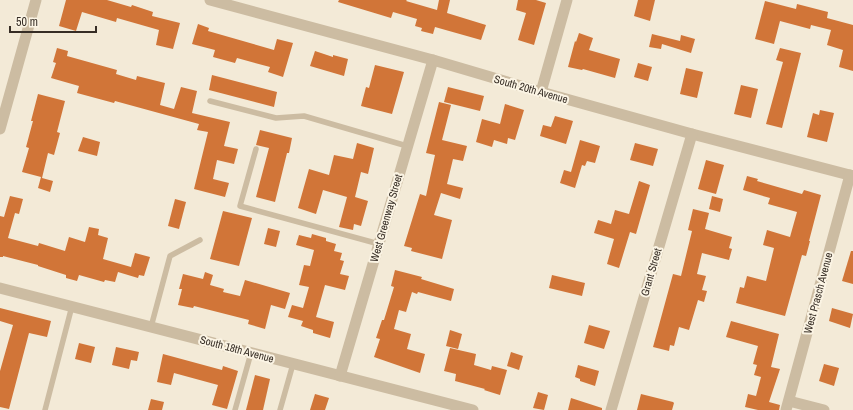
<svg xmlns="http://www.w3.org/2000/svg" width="853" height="410" font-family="'Archivo Narrow',sans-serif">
  <rect width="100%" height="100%" fill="#f3ead7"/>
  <g fill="#d17538">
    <path d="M66 0H107L131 7 132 5 153 12 152 16 180 23 173 49 156 45 159 30 117 18 116 22 82 12 76 31 59 26Z"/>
    <path d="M339 0H407L406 1 437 10 439 0H450L447 13 486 25 481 40 435 27 433 34 421 31 422 28 415 26 417 19 393 12 391 18 338 2Z"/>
    <path d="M518 0H536L546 3 534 45 518 40 526 13 516 10Z"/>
    <path d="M638 0H655L650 21 634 16Z"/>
    <path d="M765 1 796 9 797 4 828 12 827 18 853 25V71L839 67 843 50 827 45 831 30 811 25 810 29 780 21 774 44 755 39Z"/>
    <path d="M198 24 209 28 208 31 274 50 277 39 293 43 283 77 268 72 270 67 237 58 235 63 213 57 215 50 192 44Z"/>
    <path d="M579 33 593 38 589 50 620 59 615 78 583 69 582 70 568 67 575 41 576 42Z"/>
    <path d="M652 34 680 41 681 35 695 39 691 53 662 44 661 49 649 47Z"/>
    <path d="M57 48 68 51 67 56 117 70 116 74 136 80 137 76 165 83 160 105 174 109 181 87 197 91 192 113 230 122 224 146 238 149 234 164 217 160 213 179 229 183 225 197 194 189 208 132 197 130 199 124 115 101 114 103 77 93 79 86 51 78 56 63 53 62Z"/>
    <path d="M780 48 801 53 782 128 766 124 783 62 776 60Z"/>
    <path d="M315 51 333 57V55L348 59 344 76 310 66Z"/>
    <path d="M638 63 652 67 648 81 634 77Z"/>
    <path d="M375 65 404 72 392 114 361 106 366 87 369 88Z"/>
    <path d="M686 68 703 72 697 98 680 94Z"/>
    <path d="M212 75 277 92 274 107 209 90Z"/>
    <path d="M741 85 758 89 751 118 734 114Z"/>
    <path d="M448 87 484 96 480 111 444 102Z"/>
    <path d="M38 94 65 101 57 132 60 133 54 155 48 153 42 178 53 181 50 192 38 188 41 177 22 172 29 148 26 147 33 121H31Z"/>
    <path d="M439 102 451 105 442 140 467 146 463 161 453 159 447 184 463 188 460 199 441 193 434 215 452 220 442 259 411 251 412 248 404 246 420 194 426 196 435 155 426 153Z"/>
    <path d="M505 104 524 110 515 140 508 138 507 144 494 140 492 147 476 142 482 119 500 124Z"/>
    <path d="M820 110 834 113 827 142 807 137 813 113 819 115Z"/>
    <path d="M555 116 573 121 566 144 540 136 543 125 551 127Z"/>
    <path d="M260 130 292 138 289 153H287L275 202 256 197 269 148 256 145Z"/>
    <path d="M83 137 100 142 97 156 78 151Z"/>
    <path d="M580 140 600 146 595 163 587 161 585 166 582 165 575 188 560 183 564 170 571 172Z"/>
    <path d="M357 143 374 148 368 174 361 172 355 197 368 201 361 226 354 224 353 230 339 227 347 197 323 190 316 214 298 208 309 169 329 175 334 155 353 159Z"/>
    <path d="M635 143 658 149 653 166 630 160Z"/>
    <path d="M706 160 724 165 716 194 698 189Z"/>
    <path d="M747 176 758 179 757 181 802 194 804 190 821 195 809 241H810L806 256 802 255 785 316 736 303 740 287 744 288 747 276 766 281 774 248 763 245 767 230 790 237 797 212 768 204 770 198 743 190Z"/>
    <path d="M639 181 650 185 636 234 630 232 619 268 607 264 614 239 594 233 598 220 611 224 615 210 629 214Z"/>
    <path d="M10 196 23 199 19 214 15 213 8 238 38 246 39 243 65 251 69 237 85 242 89 227 99 229 98 235 108 238 103 259 131 267 135 253 150 257 144 276 139 275 138 278 118 272 115 282 105 280 104 282 79 275 77 281 66 278V275L38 266V265L3 256V257H0V216L4 217Z"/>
    <path d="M712 196 723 199 720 212 709 209Z"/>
    <path d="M175 199 186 202 179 229 168 226Z"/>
    <path d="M693 209 709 213 705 229 732 237 729 248 732 249 729 260 702 253 697 274 706 276 702 290 707 291 704 302 698 300 689 330 679 327 674 346 670 345 669 351 653 347 673 274 681 276 692 231 688 230Z"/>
    <path d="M223 211 252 218 239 266 210 259Z"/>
    <path d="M268 228 280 231 276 247 264 244Z"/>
    <path d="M312 234 326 238V241L336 244 334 251 342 253 340 260 344 261 340 274 349 276 345 290 325 285 316 317 334 322 330 338 313 333V330L301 326 303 321 288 317 292 305 303 308 309 287 299 285 304 265 310 266 314 250 296 245 299 235 311 238Z"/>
    <path d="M851 251H853V284L842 281Z"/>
    <path d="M395 270 422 277 421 279 454 289 451 301 418 292 417 294 412 292 406 312 399 310 394 329 411 334 407 349 425 354 420 373 374 357 380 339 376 338 382 320H384L394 287 391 286Z"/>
    <path d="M205 272 213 275 210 285 224 289 223 292 240 296 245 280 290 293 285 309 271 305 265 329 248 324 249 320 194 306 193 308 178 305 182 289H179L183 274 203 279Z"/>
    <path d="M552 275 585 283 582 296 549 288Z"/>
    <path d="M0 308 51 321 47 337 29 333 9 409 0 407V371L13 325 0 321Z"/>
    <path d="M832 308 853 314 850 328 829 321Z"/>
    <path d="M731 321 779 334 771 367 780 369 769 402 780 405 779 410H758L745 407 748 394 756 396 761 377 754 375 757 365 753 364 758 346 726 337Z"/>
    <path d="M589 325 610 331 604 349 584 343Z"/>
    <path d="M450 330 462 334 458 349 446 346Z"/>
    <path d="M79 343 95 347 91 363 75 359Z"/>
    <path d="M116 347 139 352 137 361 131 360 129 369 112 365Z"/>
    <path d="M450 348 476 354 474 365 491 370 492 366 507 370 500 395 484 390 485 389 455 381 456 374 444 371Z"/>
    <path d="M511 352 523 356 519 370 507 366Z"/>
    <path d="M163 354 222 370 223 366 238 371 227 409 212 405 218 385 174 373 171 385 157 382Z"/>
    <path d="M824 364 839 368 834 386 819 381Z"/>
    <path d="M578 365 599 371 595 386 580 381V379L575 377Z"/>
    <path d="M255 375 270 379 263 410H246Z"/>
    <path d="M538 392 548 395 544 410 533 408Z"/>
    <path d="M315 394 329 398 325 410H310Z"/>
    <path d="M641 394 673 402 674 403 672 410H637Z"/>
    <path d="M571 398 602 408V410H568Z"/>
    <path d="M151 399 164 402 162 410H148Z"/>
  </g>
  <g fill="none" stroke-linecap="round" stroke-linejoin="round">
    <g stroke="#ccbca2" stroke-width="5.5">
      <path d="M210 101 276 118 304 116 407 146"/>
      <path d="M256 149 240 206 379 244"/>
      <path d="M151 327 170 256 200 240"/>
      <path d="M45 410 72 306"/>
      <path d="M235 410 251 353"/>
      <path d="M280 410 293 364"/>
    </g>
    <g stroke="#ccbca2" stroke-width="11">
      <path d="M210 0 433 60 541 92 692 134 853 176"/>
      <path d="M541 92 567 0"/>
      <path d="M0 129 36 0"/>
      <path d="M0 288 473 410"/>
      <path d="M340 376 433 60"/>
      <path d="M789 401 824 410"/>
      <path d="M611 410 692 134"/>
      <path d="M786 410 850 175"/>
    </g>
  </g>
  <g text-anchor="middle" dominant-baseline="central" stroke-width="4" stroke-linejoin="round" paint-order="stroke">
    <g font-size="11" fill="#362d25" stroke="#fbf4e4">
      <text transform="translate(531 89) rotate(16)">South 20th Avenue</text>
      <text transform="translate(386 218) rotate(-74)">West Greenway Street</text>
      <text transform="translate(651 272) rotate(-74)">Grant Street</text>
      <text transform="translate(818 293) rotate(-75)">West Prasch Avenue</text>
      <text transform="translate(237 349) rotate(15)">South 18th Avenue</text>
    </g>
  </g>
  <path d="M10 26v6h86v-6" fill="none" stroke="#362d25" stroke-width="2"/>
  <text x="16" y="26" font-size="12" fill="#362d25" stroke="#fbf4e4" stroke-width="3" paint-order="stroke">50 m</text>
</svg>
